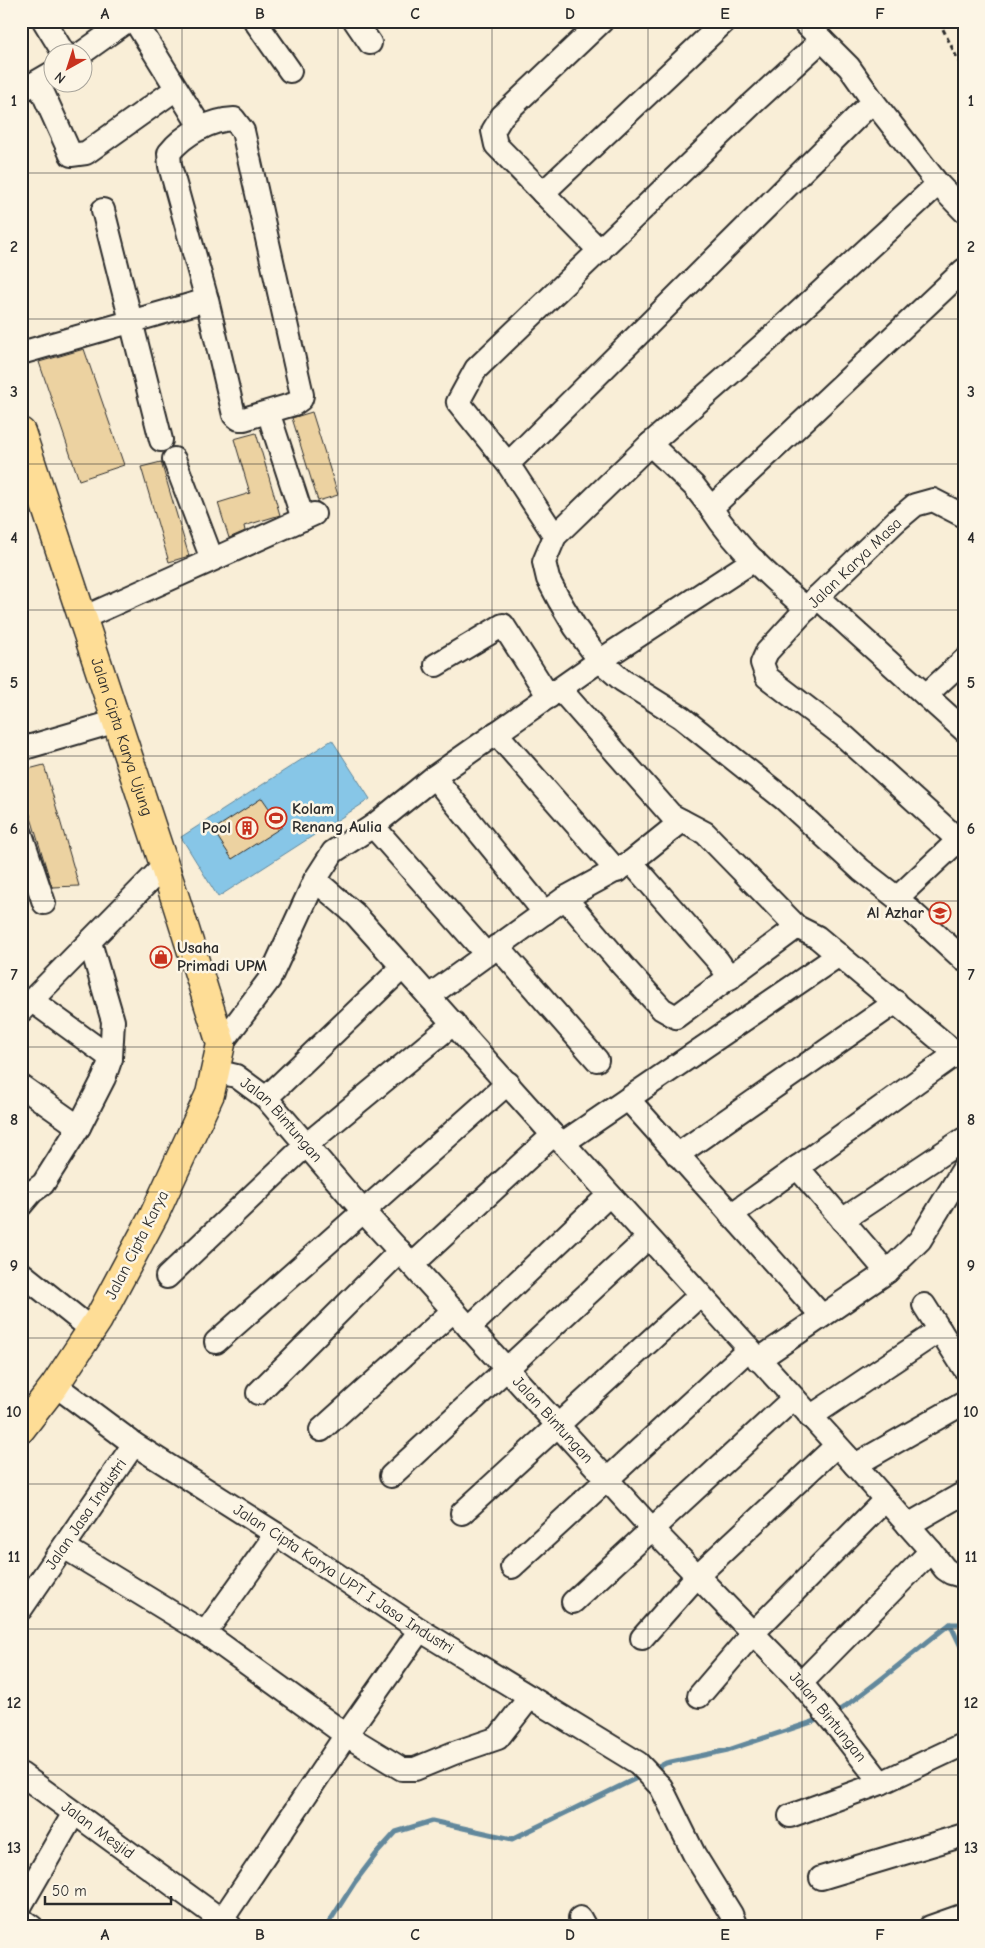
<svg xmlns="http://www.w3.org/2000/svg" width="985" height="1948" font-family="'Comic Neue',sans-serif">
  <rect width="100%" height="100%" fill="#f9eed7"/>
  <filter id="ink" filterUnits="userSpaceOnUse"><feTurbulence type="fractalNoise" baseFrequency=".02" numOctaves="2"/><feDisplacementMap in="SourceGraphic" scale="10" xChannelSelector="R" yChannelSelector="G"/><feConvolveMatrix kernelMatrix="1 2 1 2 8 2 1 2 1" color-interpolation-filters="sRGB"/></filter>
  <g filter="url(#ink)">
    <path fill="#87c6e7" stroke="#62889c" d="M332 740 370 799 218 897 181 837Z"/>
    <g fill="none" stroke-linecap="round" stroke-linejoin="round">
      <g stroke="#62889c" stroke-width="5">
        <path d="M964 1624H950L964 1653"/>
        <path d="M834 1714C875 1687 911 1654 950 1624"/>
        <path d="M653 1770 666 1763 728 1750 821 1719"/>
        <path d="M326 1927 355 1882 377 1853 396 1832 432 1821 512 1839 641 1776"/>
      </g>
    </g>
    <g fill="#ecd2a1" stroke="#2b2b2b">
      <path d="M84 349 124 465 79 480 39 362Z"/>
      <path d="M312 412 338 495 318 501 292 418Z"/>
      <path d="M256 433 280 515 244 526 245 531 229 538 218 503 250 493 234 439Z"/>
      <path d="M161 462 189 556 169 562 141 467Z"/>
      <path d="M44 765 79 886 52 887 21 785V771Z"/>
      <path d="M262 798 282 827 232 859 213 830Z"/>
    </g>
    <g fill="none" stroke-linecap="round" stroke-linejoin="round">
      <g stroke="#2b2b2b" stroke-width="26">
        <g id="minor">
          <path d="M44 21 63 52"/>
          <path d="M135 21 201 128"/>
          <path d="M255 21 290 71"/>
          <path d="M355 21 370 43"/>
          <path d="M803 21 822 40"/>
          <path d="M82 53 127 21"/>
          <path d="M38 82 71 155 86 153 176 89"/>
          <path d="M21 91 52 73"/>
          <path d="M873 101 938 184 764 344 650 444 555 536 544 562 548 579 559 600 575 627 600 661 622 680 681 717 784 799 861 870 897 898 964 960"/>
          <path d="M234 119 243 131 302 395 301 399 294 404 244 419H239L234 415 207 300 170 166 169 153C184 134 210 120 234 119Z"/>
          <path d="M938 184 964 211"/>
          <path d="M543 193 725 21"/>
          <path d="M103 210 161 440"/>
          <path d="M600 251 496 145 493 131 502 116 602 21"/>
          <path d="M21 353 207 300"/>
          <path d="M272 424 303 519"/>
          <path d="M650 444 694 486 711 508 964 270"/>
          <path d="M174 459 212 559"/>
          <path d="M508 464 873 101 849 67 822 40 751 105 476 369 458 402 508 464 555 536"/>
          <path d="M711 508C736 547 772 579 807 609"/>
          <path d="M964 516 933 500 915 505 896 521 817 597 767 652 762 663 767 677 845 737 964 845"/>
          <path d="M817 597 964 730"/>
          <path d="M83 618 314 514"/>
          <path d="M436 665 503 625 549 697"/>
          <path d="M560 689 671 815 705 833 797 927 817 937 964 1060"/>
          <path d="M926 695 964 660"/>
          <path d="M496 733 617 871"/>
          <path d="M21 749 117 721"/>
          <path d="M434 777 545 913"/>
          <path d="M373 826 487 955"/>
          <path d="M21 834 44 903"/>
          <path d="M631 862 718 961 730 978"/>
          <path d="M315 880 355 914 553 1135 563 1143 855 1465 931 1551 945 1569 951 1573 958 1575 964 1573"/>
          <path d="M565 898 623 966 662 1009 676 1017 797 927"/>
          <path d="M897 898 964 835"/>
          <path d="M497 946 597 1060"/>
          <path d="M429 996 565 898 631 862 682 821"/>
          <path d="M31 1000 111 1058"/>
          <path d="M21 1011 156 874"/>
          <path d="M221 1044 269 980 315 880 333 852 373 826 434 777 592 666 754 560"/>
          <path id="s1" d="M215 1071 236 1076 266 1098 363 1211 652 1529 801 1683 842 1733 881 1783"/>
          <path d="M21 1086 79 1127"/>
          <path d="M266 1098 403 967"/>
          <path d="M628 1099 822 1316"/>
          <path d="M563 1143 839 955"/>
          <path d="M677 1155 896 1002"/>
          <path d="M797 1167 887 1272"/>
          <path d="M21 1205 32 1192 43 1184 79 1127 104 1078 111 1058 113 1021 90 942"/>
          <path d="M731 1215 957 1053"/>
          <path d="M842 1220 964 1139"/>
          <path d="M412 1265 553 1135"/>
          <path d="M21 1273 91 1329"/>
          <path d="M167 1277 306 1145 454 1023"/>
          <path d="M924 1305 964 1368"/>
          <path d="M469 1328 609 1195"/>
          <path d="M216 1342 508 1083"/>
          <path d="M758 1360 887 1272 920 1240 964 1168"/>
          <path id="s2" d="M55 1385 134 1444 276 1534 420 1630 638 1763 661 1787 694 1854 731 1914 736 1927"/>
          <path d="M258 1393 400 1251"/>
          <path d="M810 1417 940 1330"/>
          <path d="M321 1430 454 1310"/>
          <path d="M855 1465 964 1403"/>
          <path d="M391 1476 648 1238"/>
          <path d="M462 1513 700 1295"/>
          <path d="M908 1525 964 1493"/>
          <path d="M64 1547 205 1633 346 1735 402 1769H415L454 1753 498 1738 530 1697"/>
          <path d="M512 1567 749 1349"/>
          <path d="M573 1602 794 1398"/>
          <path id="s3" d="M21 1609 134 1444"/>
          <path d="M205 1633 276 1534"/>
          <path d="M642 1638 697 1576 836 1446"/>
          <path d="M801 1683 931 1551"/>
          <path d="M699 1696 752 1634 885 1500"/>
          <path id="s4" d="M21 1774 231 1927"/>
          <path d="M790 1816 881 1783 964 1744"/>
          <path d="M821 1878 964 1835"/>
          <path d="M21 1905 74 1813"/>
          <path d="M580 1918 585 1927"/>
          <path d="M21 1919 32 1927"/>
          <path d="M217 1927 346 1735 420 1630"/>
          <path d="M930 1927 964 1915"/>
        </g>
      </g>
      <g stroke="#2b2b2b" stroke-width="31">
        <g id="major">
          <path id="s5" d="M21 432 176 901 221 1044 210 1094 154 1215 98 1320 55 1385 21 1429"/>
        </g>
      </g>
      <path stroke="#2b2b2b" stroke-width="3" stroke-dasharray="5 4" stroke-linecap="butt" d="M939 21 964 72"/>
      <use href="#minor" stroke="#fcf5e5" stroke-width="22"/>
      <use href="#major" stroke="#fedd96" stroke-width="28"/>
    </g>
  </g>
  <path fill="none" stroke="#2b2b2b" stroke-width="1" stroke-opacity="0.55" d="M182 21V1927M338 21V1927M492 21V1927M648 21V1927M802 21V1927M21 173H964M21 319H964M21 464H964M21 610H964M21 756H964M21 901H964M21 1047H964M21 1192H964M21 1338H964M21 1484H964M21 1629H964M21 1775H964"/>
  <defs>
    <g id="stadium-ring" transform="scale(1.125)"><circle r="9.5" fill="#fcf5e5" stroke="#c8321e" stroke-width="1.5"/><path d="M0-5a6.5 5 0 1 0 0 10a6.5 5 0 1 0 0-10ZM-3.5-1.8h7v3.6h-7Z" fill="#c8321e"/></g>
    <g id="building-ring" transform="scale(1.125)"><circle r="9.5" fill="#fcf5e5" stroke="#c8321e" stroke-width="1.5"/><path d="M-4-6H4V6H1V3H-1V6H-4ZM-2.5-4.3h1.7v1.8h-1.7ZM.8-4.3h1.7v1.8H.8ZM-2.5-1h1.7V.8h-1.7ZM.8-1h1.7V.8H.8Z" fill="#c8321e"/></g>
    <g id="school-ring" transform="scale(1.125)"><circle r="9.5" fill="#fcf5e5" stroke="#c8321e" stroke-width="1.5"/><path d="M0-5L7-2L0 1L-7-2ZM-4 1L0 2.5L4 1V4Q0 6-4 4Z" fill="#c8321e"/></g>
    <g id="shop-ring" transform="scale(1.125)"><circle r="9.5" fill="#fcf5e5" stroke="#c8321e" stroke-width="1.5"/><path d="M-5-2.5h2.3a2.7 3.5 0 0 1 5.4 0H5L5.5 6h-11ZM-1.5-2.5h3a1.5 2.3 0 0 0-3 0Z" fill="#c8321e"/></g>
  </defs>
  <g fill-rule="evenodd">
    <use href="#stadium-ring" x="276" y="818"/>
    <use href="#building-ring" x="247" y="828"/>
    <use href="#school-ring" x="940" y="913"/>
    <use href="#shop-ring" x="161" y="957"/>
  </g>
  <g text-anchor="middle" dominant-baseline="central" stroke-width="5" stroke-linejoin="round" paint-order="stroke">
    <g font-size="16" fill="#2b2b2b" stroke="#fcf5e5">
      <text transform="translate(855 563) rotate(-44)">Jalan Karya Masa</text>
      <text stroke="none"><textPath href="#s5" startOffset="321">Jalan Cipta Karya Ujung</textPath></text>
      <text stroke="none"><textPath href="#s1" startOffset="85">Jalan Bintungan</textPath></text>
      <text transform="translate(137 1245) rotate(-63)">Jalan Cipta Karya</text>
      <text stroke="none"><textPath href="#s1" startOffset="490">Jalan Bintungan</textPath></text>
      <text stroke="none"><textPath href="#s3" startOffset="115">Jalan Jasa Industri</textPath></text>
      <text stroke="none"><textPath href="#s2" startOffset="348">Jalan Cipta Karya UPT I Jasa Industri</textPath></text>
      <text stroke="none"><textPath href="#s1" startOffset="895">Jalan Bintungan</textPath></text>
      <text stroke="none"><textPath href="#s4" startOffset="95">Jalan Mesjid</textPath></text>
    </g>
    <g font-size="16" font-weight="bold" fill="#2b2b2b" stroke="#fcf5e5" text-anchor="start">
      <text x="292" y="809">Kolam<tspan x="292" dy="18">Renang Aulia</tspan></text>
      <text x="231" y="828" text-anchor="end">Pool</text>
      <text x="924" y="913" text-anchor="end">Al Azhar</text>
      <text x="177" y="948">Usaha<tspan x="177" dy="18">Primadi UPM</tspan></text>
    </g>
  </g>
  <rect width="985" height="1948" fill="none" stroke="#fcf5e5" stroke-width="55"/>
  <g transform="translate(68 68) rotate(219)"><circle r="24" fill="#fcf5e5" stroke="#a8a49b"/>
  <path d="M0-4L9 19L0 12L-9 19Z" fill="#c8321e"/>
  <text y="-8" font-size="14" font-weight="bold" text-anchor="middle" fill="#2b2b2b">N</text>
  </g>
  <path d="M45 1896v8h126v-8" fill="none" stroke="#2b2b2b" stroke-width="2.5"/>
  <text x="52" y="1896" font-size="15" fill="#2b2b2b" stroke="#fcf5e5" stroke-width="4" paint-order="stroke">50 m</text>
  <rect x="28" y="28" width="930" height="1892" fill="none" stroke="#2b2b2b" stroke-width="2"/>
  <g font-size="16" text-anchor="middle" font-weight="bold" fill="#2b2b2b">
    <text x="105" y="19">A</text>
    <text x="260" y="19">B</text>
    <text x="415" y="19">C</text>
    <text x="570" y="19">D</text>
    <text x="725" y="19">E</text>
    <text x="880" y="19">F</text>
    <text x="14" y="106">1</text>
    <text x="971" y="106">1</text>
    <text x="14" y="252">2</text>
    <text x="971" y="252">2</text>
    <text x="14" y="397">3</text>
    <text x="971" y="397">3</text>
    <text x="14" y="543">4</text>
    <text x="971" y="543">4</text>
    <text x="14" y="688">5</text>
    <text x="971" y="688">5</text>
    <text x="14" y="834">6</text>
    <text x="971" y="834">6</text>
    <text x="14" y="980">7</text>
    <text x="971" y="980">7</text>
    <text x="14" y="1125">8</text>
    <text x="971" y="1125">8</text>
    <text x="14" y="1271">9</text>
    <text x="971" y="1271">9</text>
    <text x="14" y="1417">10</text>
    <text x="971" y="1417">10</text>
    <text x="14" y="1562">11</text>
    <text x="971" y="1562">11</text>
    <text x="14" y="1708">12</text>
    <text x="971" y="1708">12</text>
    <text x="14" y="1853">13</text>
    <text x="971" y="1853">13</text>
    <text x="105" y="1940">A</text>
    <text x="260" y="1940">B</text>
    <text x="415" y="1940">C</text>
    <text x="570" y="1940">D</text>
    <text x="725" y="1940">E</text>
    <text x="880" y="1940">F</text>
  </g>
</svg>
